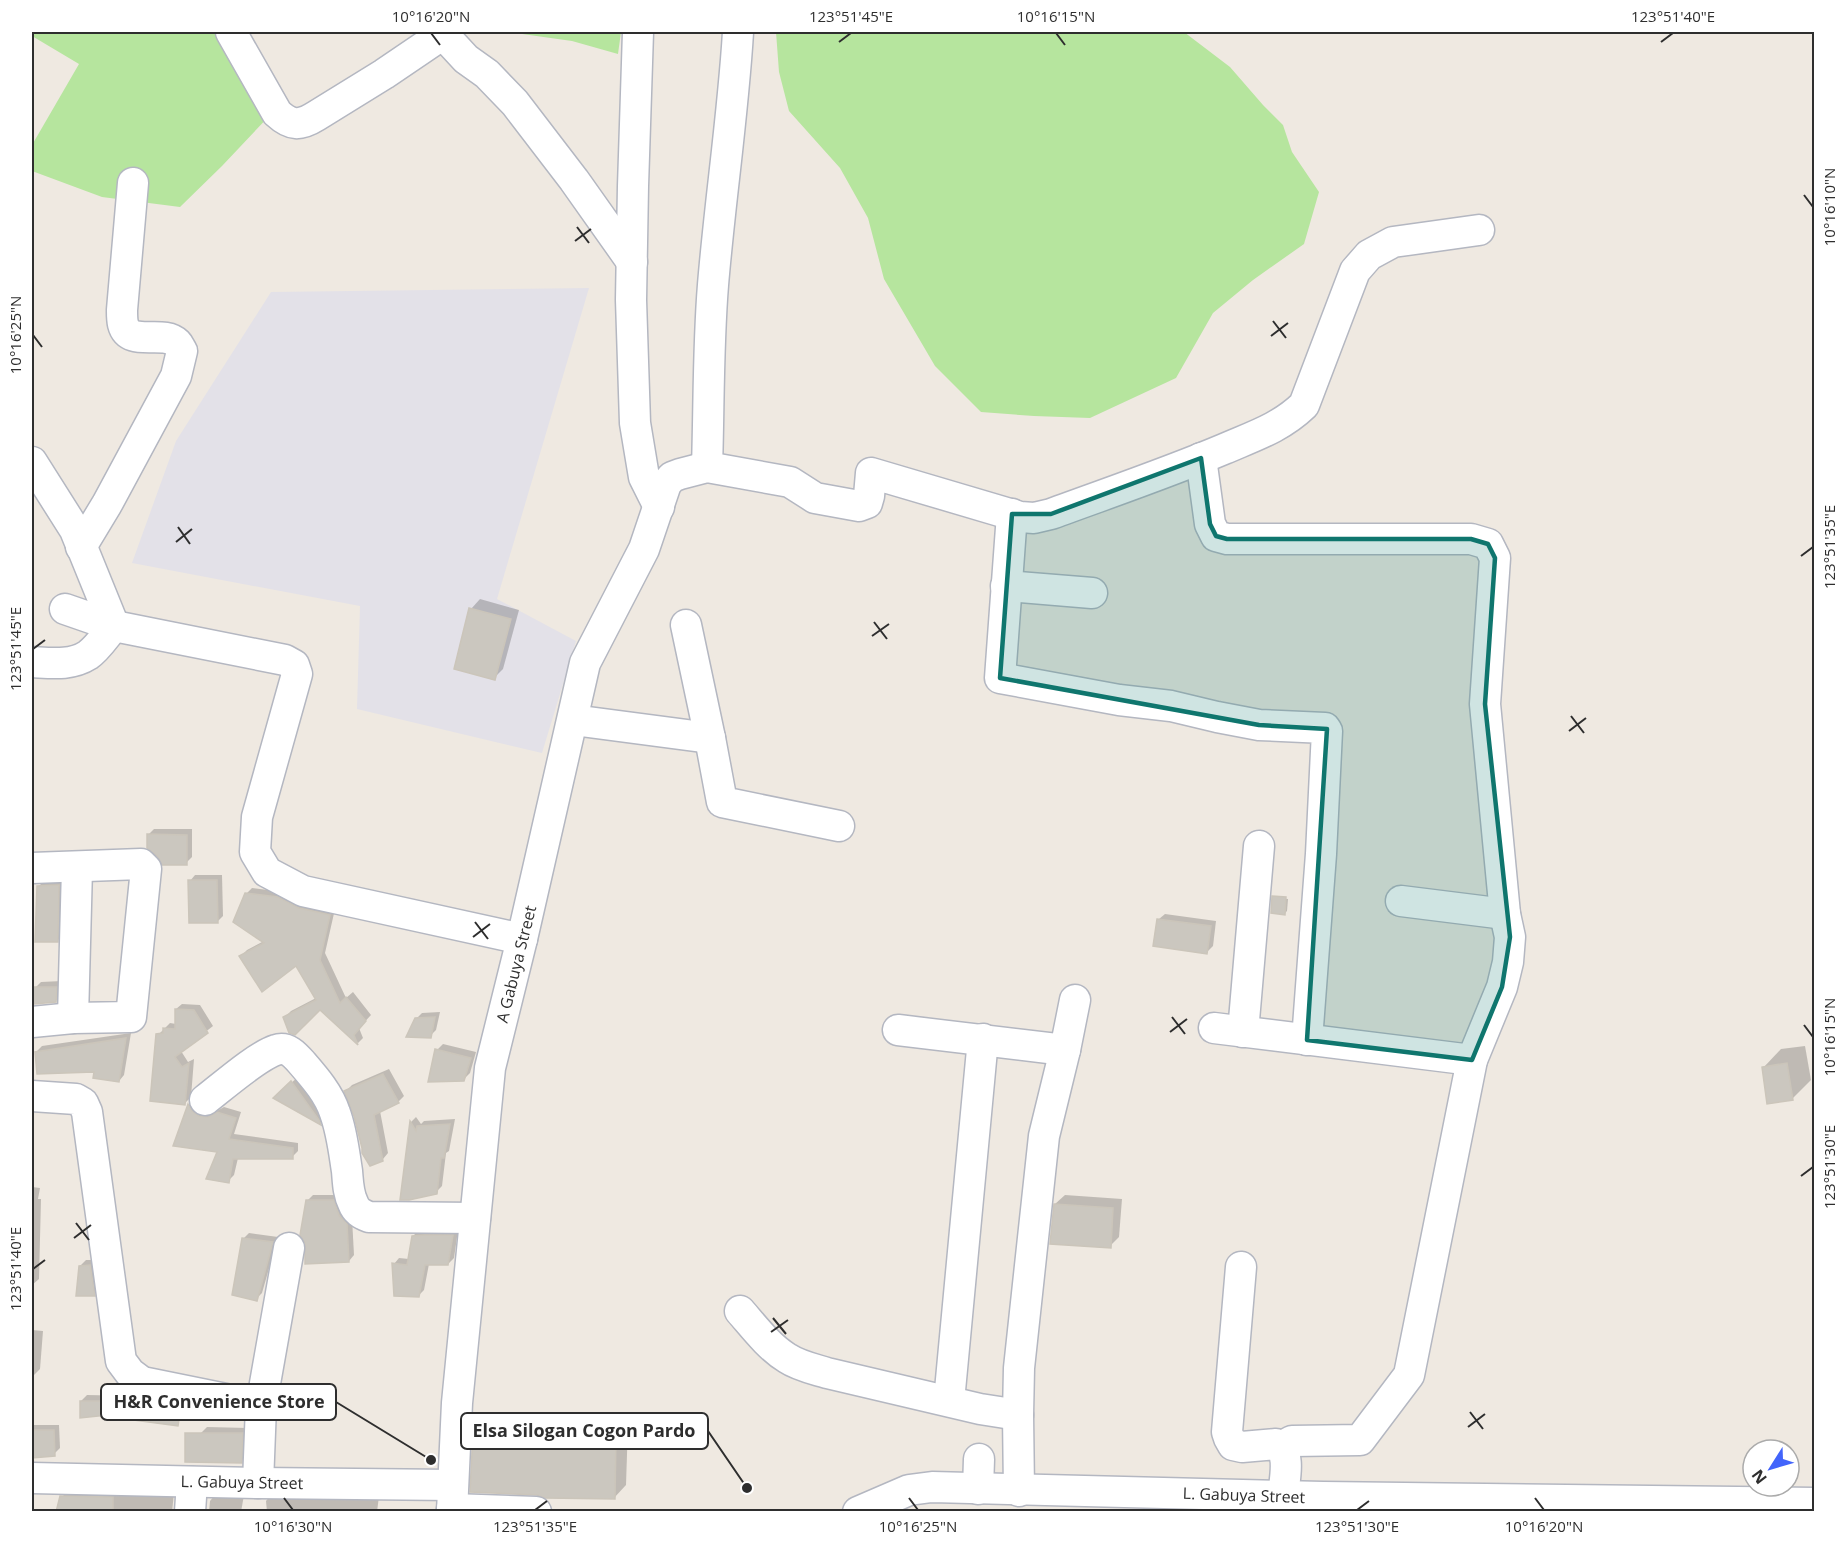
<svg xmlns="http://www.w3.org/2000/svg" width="1846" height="1543" font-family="'Open Sans',sans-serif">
  <rect width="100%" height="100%" fill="#efe9e1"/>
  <path fill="#e3e1e8" d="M589 288 497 599 576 641 542 753 357 709 360 606 132 563 176 441 271 292Z"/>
  <g fill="#b6e59e">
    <path d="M32 32H226L272 113 222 166 180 207 102 197 32 171V145L79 64 32 36Z"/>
    <path d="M508 32H621L618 54 572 41Z"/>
    <path d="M776 32H1184L1230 67 1263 105 1283 125 1292 152 1319 192 1304 244 1253 280 1213 313 1176 378 1090 418 1034 416 981 412 935 366 884 279 868 218 840 168 789 111 779 72Z"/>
  </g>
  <g fill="#0003">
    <path d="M480 599 519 610 503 669 494 678 471 609Z"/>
    <path d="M154 829H192V857L186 863 159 856 149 834Z"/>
    <path d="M195 875H222L223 916 217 922 190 881Z"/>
    <path d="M64 880 63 935 57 941 38 887 44 881Z"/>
    <path d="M252 888 284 892 335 909 325 953 346 998 353 992 371 1015 359 1028 363 1038 358 1043 320 1008 285 1017 291 1011 316 998 297 964 241 956 247 950 264 941 246 894Z"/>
    <path d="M1274 898 1288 899 1287 911 1285 913Z"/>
    <path d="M1165 914 1216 921 1213 946 1207 952 1159 919Z"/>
    <path d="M62 981 61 995 55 1001 35 988 41 982Z"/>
    <path d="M182 1004 200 1005 213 1026 181 1051 188 1062 194 1059 191 1097 185 1103 158 1035 170 1023 176 1024V1009Z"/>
    <path d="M440 1012 436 1030 430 1036 416 1019 422 1013Z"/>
    <path d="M131 1033 124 1075 119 1081 96 1070 36 1052 42 1046Z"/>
    <path d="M443 1044 476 1052 470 1073 464 1079 437 1050Z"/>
    <path d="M1805 1046 1811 1080 1792 1099 1763 1068 1781 1049Z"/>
    <path d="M389 1069 404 1096 398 1102 380 1111 388 1153 383 1159 355 1115 346 1091 352 1085Z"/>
    <path d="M298 1077 326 1118 320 1123 275 1097Z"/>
    <path d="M194 1099 205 1111 215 1112 224 1107 241 1112 234 1134 298 1143V1151L292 1157 238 1158 234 1175 228 1181 219 1151 175 1145 189 1105Z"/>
    <path d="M416 1117 421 1124 424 1121 455 1119 449 1151 446 1153 442 1186 436 1192 402 1199 411 1122Z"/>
    <path d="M32 1187 40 1188 38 1199H41L39 1279 32 1285Z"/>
    <path d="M313 1195H339L352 1218 354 1255 349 1261 307 1201Z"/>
    <path d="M1065 1195 1122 1199 1119 1237 1110 1246 1055 1204Z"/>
    <path d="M419 1230H458L454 1258 448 1264H429L424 1290 418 1296 394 1264 399 1258 409 1259 413 1236Z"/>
    <path d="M249 1233 278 1237 262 1293 256 1299 243 1239Z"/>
    <path d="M86 1260H96L100 1288 94 1294 80 1266Z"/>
    <path d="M32 1330 43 1331 40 1369 34 1375H32Z"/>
    <path d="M137 1394 182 1401 180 1418 175 1424 81 1401 87 1395 135 1396Z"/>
    <path d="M487 1420 628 1424 626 1485 614 1498 474 1433Z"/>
    <path d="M32 1425H59L60 1448 54 1454 32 1456Z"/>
    <path d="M207 1427 248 1428 247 1455 241 1461 201 1433Z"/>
    <path d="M68 1491 174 1493 172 1512H57L62 1497Z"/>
    <path d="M215 1495H244L241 1512H209L210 1501Z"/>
    <path d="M271 1495 379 1496 377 1512H267L266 1501Z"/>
  </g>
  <g fill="#cbc7bf" stroke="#cbc5ba" stroke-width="1.5">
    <path d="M469 608 511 619 495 680 454 669Z"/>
    <path d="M147 834 187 835V865H162L158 857 147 848Z"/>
    <path d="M188 880H217L218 923H189Z"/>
    <path d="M59 885 58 942H35L37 886Z"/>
    <path d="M245 893 278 897 299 908 330 915 320 960 340 1003 346 997 366 1021 354 1035 358 1045 320 1010 295 1035 289 1033 283 1017 316 1000 296 966 262 992 239 956 264 943 233 922Z"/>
    <path d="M1272 896 1286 897 1285 915 1271 913Z"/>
    <path d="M1157 919 1211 926 1207 954 1153 946Z"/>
    <path d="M33 987H57L56 1002 34 1004Z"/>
    <path d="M175 1009 194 1010 208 1033 175 1057 182 1067 189 1063 185 1105 150 1101 156 1034 163 1033V1028L175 1029Z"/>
    <path d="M435 1017 431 1038 406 1037 415 1018Z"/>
    <path d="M126 1038 119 1082 93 1078 94 1072 37 1074 35 1052Z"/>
    <path d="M435 1049 471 1058 464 1081 428 1082Z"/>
    <path d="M1787 1063 1793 1100 1767 1104 1762 1067Z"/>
    <path d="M383 1074 399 1103 374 1115 383 1161 370 1166 362 1153V1148L354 1116 344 1091Z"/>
    <path d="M291 1081 319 1120 321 1125 273 1098Z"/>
    <path d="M188 1104 192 1111 199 1116 208 1117 217 1112 236 1118 229 1139 293 1148V1159H233L229 1183 206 1179 217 1152 173 1146Z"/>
    <path d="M410 1121 416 1131 417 1126 450 1124 444 1158H441L437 1194 409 1200H400Z"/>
    <path d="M306 1200H334L339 1215 347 1224 349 1262 305 1264V1243L300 1235Z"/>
    <path d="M1054 1204 1113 1208 1111 1248 1050 1244Z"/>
    <path d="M425 1235H453L448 1265H425L419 1297 394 1296 392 1263 407 1265 412 1236Z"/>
    <path d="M242 1238 273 1242 257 1301 232 1295Z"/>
    <path d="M90 1265 95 1296H76L79 1266Z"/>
    <path d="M130 1399H139L181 1407 178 1426 125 1419 127 1413 80 1418V1401H129Z"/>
    <path d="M32 1430H54L55 1456 32 1458Z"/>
    <path d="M473 1432 616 1435 615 1499 545 1498 537 1495 470 1492Z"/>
    <path d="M185 1433H243L242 1463 185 1462Z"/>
    <path d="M60 1496 113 1497V1512H56Z"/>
  </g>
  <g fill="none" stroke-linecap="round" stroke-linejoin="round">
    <g stroke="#b4b7c1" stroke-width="33">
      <g id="minor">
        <path d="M231 32 277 113C291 126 300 126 316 116L384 74 443 34"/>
        <path d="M441 32 466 59 487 74 515 103 574 180 632 262"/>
        <path d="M638 32 633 186 631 300 635 423 644 477 659 507"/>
        <path d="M1201 458 1210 524 1216 536 1227 539H1471L1488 544 1495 558 1485 704 1505 914 1510 937 1508 962 1502 987 1472 1060 1409 1375 1360 1440 1292 1441 1281 1447"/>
        <path d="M32 462 75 530 114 626C106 635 98 648 88 655 71 666 51 663 32 662"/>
        <path d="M707 467C709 407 708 346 713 285 720 200 733 116 738 32"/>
        <path d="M1012 514 1000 678 1119 700 1171 706 1217 717 1259 725 1325 728 1327 731 1321 854 1307 1040"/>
        <path d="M81 547 107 504 176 376 182 351C180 348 179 345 177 343 163 329 129 348 123 324 122 320 122 314 122 310L133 183"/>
        <path d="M1006 586 1092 593"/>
        <path d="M65 609 114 626 285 660 294 665 297 674 257 817 255 852 267 872 303 891 522 939"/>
        <path d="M686 625 710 738 722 802 839 826"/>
        <path d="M573 720 710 738"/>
        <path d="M32 868 141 864 146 869 131 1017 73 1018 32 1022"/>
        <path d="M1401 901 1505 914"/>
        <path d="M73 1018 77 868"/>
        <path d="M1214 1028 1472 1060"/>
        <path d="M898 1030 1065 1050"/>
        <path d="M1243 1032 1259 846"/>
        <path d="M32 1096 76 1099 83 1103 87 1112 121 1361 130 1373 142 1382 261 1406 258 1483"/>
        <path d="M205 1100C222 1087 257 1056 276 1050 287 1046 295 1055 302 1063 315 1078 329 1094 335 1113 342 1132 344 1152 347 1171 348 1182 348 1193 353 1203 356 1211 361 1214 369 1217L475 1218"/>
        <path d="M1241 1267 1227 1432 1229 1438 1233 1445 1242 1447 1276 1444C1292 1453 1284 1481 1283 1496"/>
        <path d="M740 1311C754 1327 769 1347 787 1358 799 1366 814 1369 827 1373L980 1409 1018 1415"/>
        <path d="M949 1401 983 1039"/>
        <path d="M261 1406 289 1248"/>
        <path d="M32 1478 258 1483 453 1485"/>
        <path d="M978 1489 979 1459"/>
        <path d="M1019 1491 1018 1415 1019 1368 1044 1136 1065 1050 1075 1000"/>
        <path d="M452 1509 536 1512"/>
        <path d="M190 1512 192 1482"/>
        <path d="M452 1512 457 1403 490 1068 522 939 585 663 644 549 666 484 672 477 680 474 707 467 790 482 815 498 859 506 867 503 869 496 871 473 1020 517 1034 518 1051 514C1108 493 1167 473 1224 449 1254 436 1280 428 1304 405L1355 271 1369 255 1393 242 1479 230"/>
        <path d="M858 1512 909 1490 932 1487 1323 1497 1814 1503"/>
      </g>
    </g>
    <use href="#minor" stroke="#fff" stroke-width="30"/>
  </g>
  <path fill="#0f766e" fill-opacity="0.2" stroke="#0f766e" stroke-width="4.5" stroke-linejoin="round" d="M1201 458 1210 524 1216 536 1227 539H1471L1488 544 1495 558 1485 704 1510 937 1502 987 1472 1060 1307 1040 1327 729 1259 725 1000 678 1012 514H1051Z"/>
  <path fill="none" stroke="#2e2e2e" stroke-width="2" d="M431 33 440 45M1056 33 1065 45M839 42 851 33M1661 42 1673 33M1804 195 1813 207M577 227 589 243M575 241 591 229M1273 321 1286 338M33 335 42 347M1271 336 1288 323M178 527 190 544M176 542 192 529M1801 556 1813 547M874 622 887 639M872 636 889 624M33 649 45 640M1571 716 1584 733M1569 731 1586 718M475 922 488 939M473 937 490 924M1172 1017 1185 1034M1804 1025 1813 1037M1170 1032 1187 1019M1801 1176 1813 1167M76 1223 89 1240M74 1238 91 1225M33 1269 45 1260M773 1318 786 1334M771 1332 788 1320M1470 1412 1483 1429M1468 1427 1485 1414M284 1498 293 1510M909 1498 918 1510M1535 1498 1544 1510M535 1510 547 1501M1357 1510 1369 1501"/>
  <g text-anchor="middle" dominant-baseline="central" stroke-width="5" stroke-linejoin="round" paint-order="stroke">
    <g font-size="16" fill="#2e2e2e" stroke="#fff">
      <text transform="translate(516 964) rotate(-76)">A Gabuya Street</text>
      <text transform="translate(242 1482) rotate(1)">L. Gabuya Street</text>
      <text transform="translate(1244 1495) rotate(2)">L. Gabuya Street</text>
    </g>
  </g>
  <path fill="none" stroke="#2e2e2e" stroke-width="2" d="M431 1460L336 1402M747 1488L708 1431"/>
  <g fill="#2e2e2e" stroke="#fff" stroke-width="2">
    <circle cx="431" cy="1460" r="6"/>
    <circle cx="747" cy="1488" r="6"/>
  </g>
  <g fill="#fff" stroke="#2e2e2e" stroke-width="2">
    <rect x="101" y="1384" width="235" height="36" rx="6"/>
    <rect x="461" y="1413" width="247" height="36" rx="6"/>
  </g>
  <g font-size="18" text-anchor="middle" font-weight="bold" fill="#2e2e2e">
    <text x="219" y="1408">H&amp;R Convenience Store</text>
    <text x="584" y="1437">Elsa Silogan Cogon Pardo</text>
  </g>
  <rect width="1846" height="1543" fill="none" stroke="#ffffff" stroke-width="66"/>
  <g transform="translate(1771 1468) rotate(233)"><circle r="28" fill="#ffffff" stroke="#ababab" stroke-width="1.5"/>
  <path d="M0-4.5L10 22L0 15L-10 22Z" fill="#4264fb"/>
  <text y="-9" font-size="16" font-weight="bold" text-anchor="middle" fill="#2e2e2e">N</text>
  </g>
  <rect x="33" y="33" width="1780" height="1477" fill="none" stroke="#2e2e2e" stroke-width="2"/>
  <g font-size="15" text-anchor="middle" fill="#2e2e2e">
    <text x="431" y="22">10°16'20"N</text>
    <text x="851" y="22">123°51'45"E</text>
    <text x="1056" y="22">10°16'15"N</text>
    <text x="1673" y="22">123°51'40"E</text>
    <text transform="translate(1830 207) rotate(-90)" y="5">10°16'10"N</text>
    <text transform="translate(16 335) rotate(-90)" y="5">10°16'25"N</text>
    <text transform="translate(1830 547) rotate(-90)" y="5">123°51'35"E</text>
    <text transform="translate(16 649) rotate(-90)" y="5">123°51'45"E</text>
    <text transform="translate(1830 1037) rotate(-90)" y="5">10°16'15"N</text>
    <text transform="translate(1830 1167) rotate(-90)" y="5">123°51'30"E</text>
    <text transform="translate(16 1269) rotate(-90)" y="5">123°51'40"E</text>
    <text x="293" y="1532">10°16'30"N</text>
    <text x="535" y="1532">123°51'35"E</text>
    <text x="918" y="1532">10°16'25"N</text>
    <text x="1357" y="1532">123°51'30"E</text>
    <text x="1544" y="1532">10°16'20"N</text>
  </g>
</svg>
